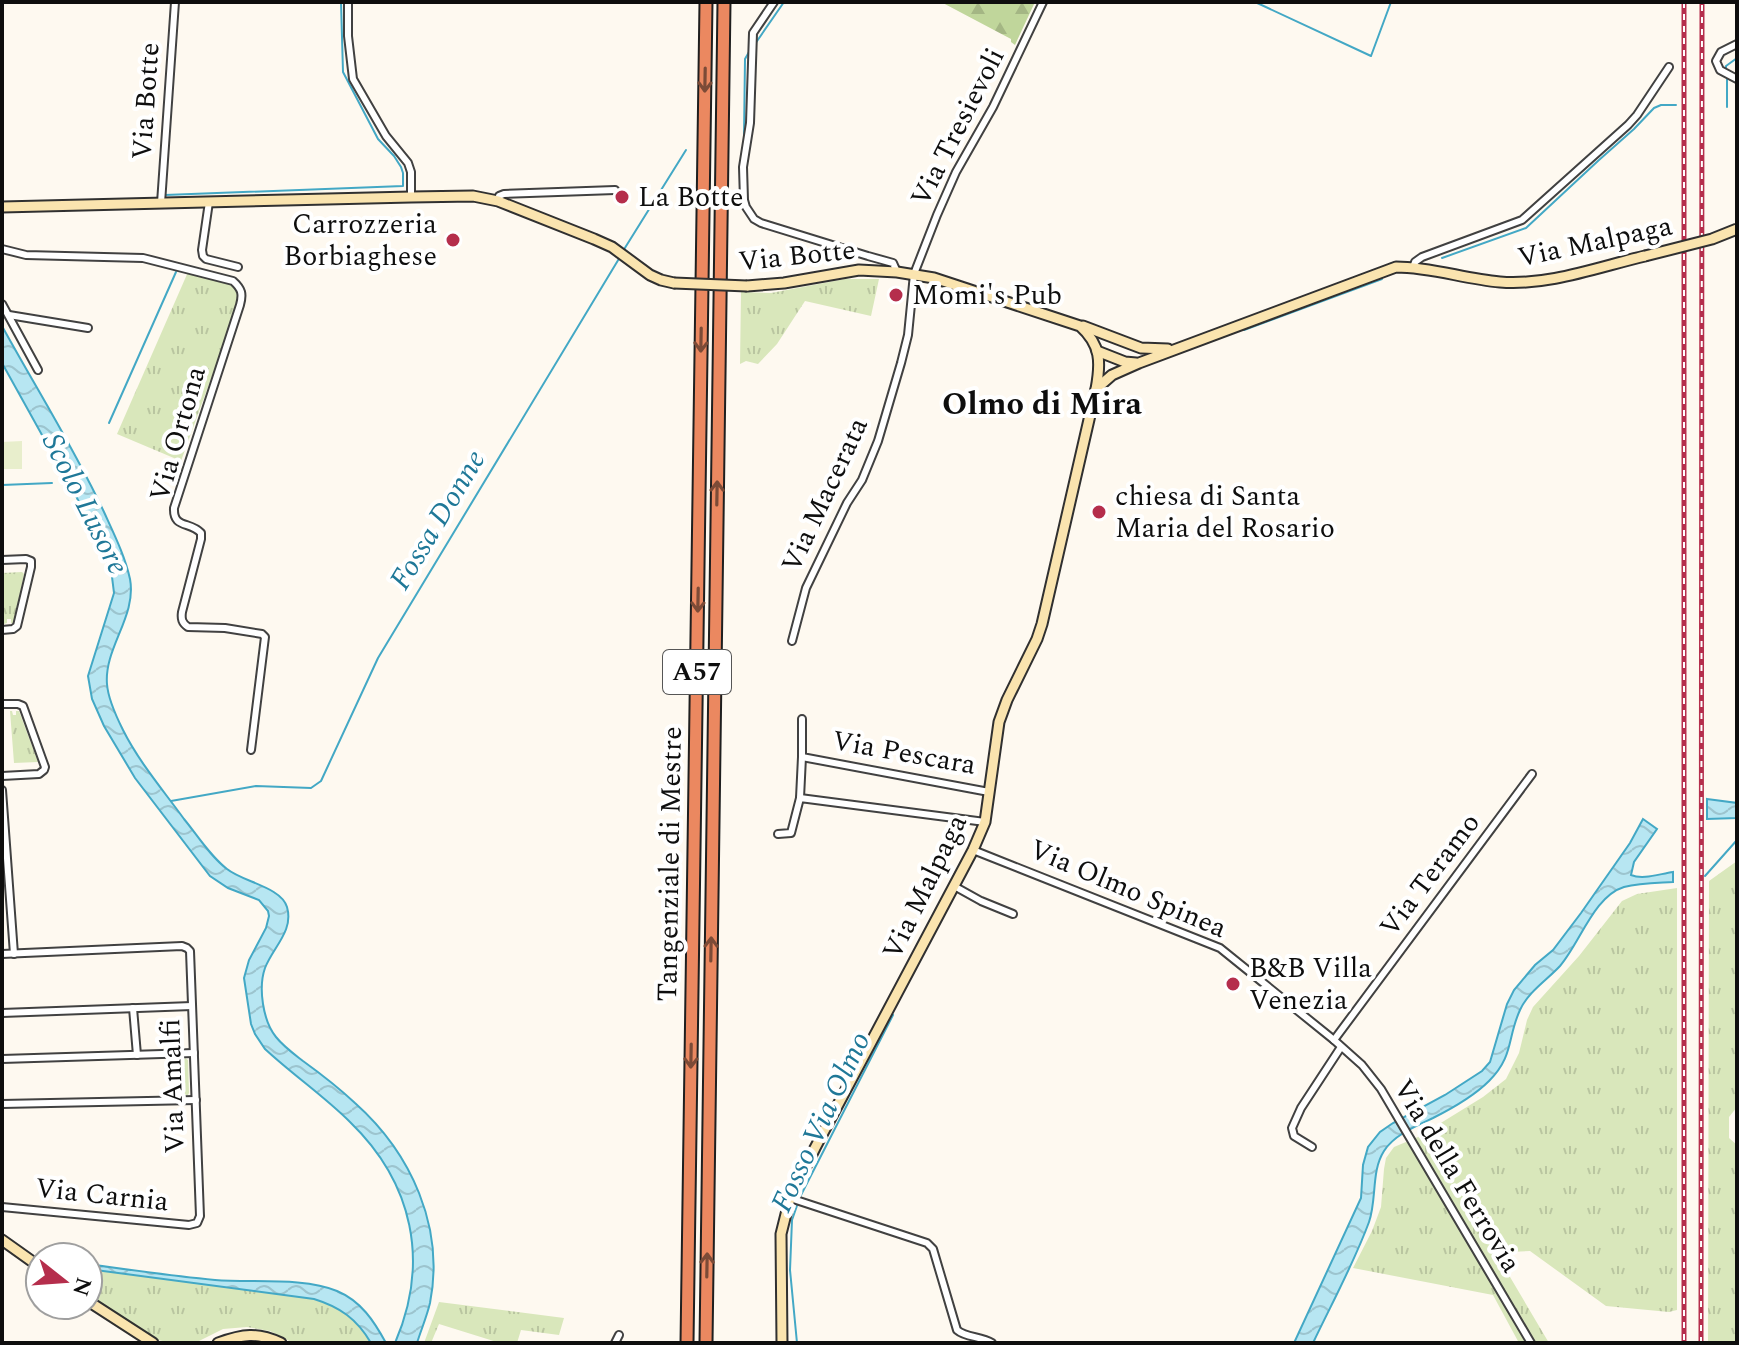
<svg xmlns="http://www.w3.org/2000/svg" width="1739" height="1345" font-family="Spectral,serif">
  <defs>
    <pattern id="grass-tufts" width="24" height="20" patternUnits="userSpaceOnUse" patternTransform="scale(2)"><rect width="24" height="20" fill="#d9e7bb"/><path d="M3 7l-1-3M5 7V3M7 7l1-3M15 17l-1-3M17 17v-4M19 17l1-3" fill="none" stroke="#b9c5a0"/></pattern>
    <pattern id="forest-firs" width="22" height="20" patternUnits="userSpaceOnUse" patternTransform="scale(2)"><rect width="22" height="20" fill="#c0d69b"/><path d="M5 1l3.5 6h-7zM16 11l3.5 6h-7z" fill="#a4b684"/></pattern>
    <pattern id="water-waves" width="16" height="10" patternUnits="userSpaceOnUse" patternTransform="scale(2)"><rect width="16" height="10" fill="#b7e6f2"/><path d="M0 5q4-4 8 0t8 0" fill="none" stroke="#9cc4ce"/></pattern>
  </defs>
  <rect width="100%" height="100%" fill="#fef9f0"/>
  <g fill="url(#grass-tufts)">
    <path d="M188 272 241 288V296L181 461 117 434Z"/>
    <path d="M845 279H879L871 316 805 301 777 344 758 364 746 361 740 364 741 292 771 293Z"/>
    <path d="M22 572 24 574 14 623H11V619H7V623L4 624 2 573Z"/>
    <path d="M10 711H12L13 715H16V711H19L38 762 14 763Z"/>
    <path d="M1737 861V1107L1729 1117V1138L1737 1145V1343H1708L1709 881Z"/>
    <path d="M1677 888V1310L1669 1312 1606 1306 1530 1251 1509 1252 1500 1260 1549 1343H1519L1493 1295 1353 1268 1372 1231 1381 1207 1384 1169 1386 1158 1394 1147 1418 1137 1483 1097 1506 1079 1519 1053 1527 1020 1533 1007 1579 956 1622 901 1637 894Z"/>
    <path d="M175 1058H185L188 1060 189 1093 188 1095 176 1096Z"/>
    <path d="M88 1269 314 1299C340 1307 357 1319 371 1343H293L270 1331 247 1327 223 1329 197 1342 172 1343 158 1340 88 1296Z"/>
    <path d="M439 1302 564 1318 559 1335 521 1330 517 1343H500L439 1324 431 1343H424Z"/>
  </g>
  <path fill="url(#forest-firs)" d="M941 2H1035L1015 45 1011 42V39Z"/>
  <path fill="#e8eecc" d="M22 441V469H2V442Z"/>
  <g fill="url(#water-waves)" stroke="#43a8c5" stroke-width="2">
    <path d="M2 326C36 388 74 448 104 512 114 534 125 556 130 579 137 616 104 648 107 684 108 699 116 716 123 730 139 762 163 790 184 819 198 836 210 856 227 869 243 882 281 887 287 907 294 931 273 947 265 968 258 988 263 1021 276 1037 284 1047 294 1054 303 1061 321 1074 339 1088 355 1103 411 1153 445 1227 430 1303 427 1316 421 1330 417 1343H395C430 1262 413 1183 350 1122 324 1096 293 1075 265 1049L255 1034 251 1024 244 978 249 960 266 928 269 916 268 911 259 900 228 888 210 876 135 778 104 726 92 699 88 676 114 593 111 569 77 498 2 363Z"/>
    <path d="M1707 799 1737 803V818L1707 819Z"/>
    <path d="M1643 819 1657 829 1634 862 1631 875C1643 880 1659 874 1673 872V882C1657 883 1640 883 1624 887 1594 896 1580 943 1560 966 1547 980 1528 992 1520 1010 1507 1038 1514 1056 1489 1081 1473 1097 1453 1108 1433 1118 1416 1126 1394 1135 1384 1151 1371 1171 1377 1199 1369 1222 1354 1263 1332 1303 1313 1343H1294L1361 1198 1363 1165 1368 1147 1380 1132 1393 1123 1445 1095 1482 1071 1490 1062 1507 1004 1514 990 1535 965 1553 950 1581 913 1630 843Z"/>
    <path d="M88 1264C130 1270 173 1276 215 1280 252 1283 304 1277 337 1291 361 1301 374 1321 386 1343H371C357 1319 340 1307 314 1299L88 1269Z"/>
  </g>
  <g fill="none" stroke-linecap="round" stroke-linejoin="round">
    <g stroke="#43a8c5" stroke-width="2">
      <path d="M1255 2 1371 56 1391 2"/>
      <path d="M755 44 784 2"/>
      <path d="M1726 72V66L1737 58"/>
      <path d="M1727 78V107"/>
      <path d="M744 136 745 59 749 52"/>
      <path d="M165 195 403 186V173L401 167 394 156 378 139 343 72 341 2"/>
      <path d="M623 251 686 150"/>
      <path d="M1442 258 1526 228 1599 160 1634 129 1654 108 1661 105H1676"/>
      <path d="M1244 330 1382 279"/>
      <path d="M109 423 176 272"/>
      <path d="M2 485 52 483"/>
      <path d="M171 801 256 786 311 788 321 781 378 658 620 257"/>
      <path d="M1705 876 1737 840"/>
      <path d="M797 1343 790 1270 792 1220 800 1197 893 1015"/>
    </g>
    <g stroke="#414141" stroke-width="10">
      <g id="street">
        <path d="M348 2V36L353 79 386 136 408 163 411 172V197"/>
        <path d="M774 2 753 33 750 123 743 167 744 200 746 207 754 219 761 223 868 256 893 263 897 272"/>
        <path d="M1737 44 1721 52 1716 61 1720 70 1737 79"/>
        <path d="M498 201 499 196 504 194 615 190"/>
        <path d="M209 202 202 250 203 256 206 259 238 267"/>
        <path d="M161 203 175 2"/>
        <path d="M2 249 26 255 143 258 233 281C242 289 243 294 240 305L174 508C173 529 190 521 201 533V539L182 612C181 619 182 623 188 627L225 628 262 634 265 637 251 750"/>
        <path d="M1413 267 1415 262 1422 257 1522 220 1628 125 1637 115 1669 67"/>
        <path d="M2 304 38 370"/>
        <path d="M9 315 88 328"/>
        <path d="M2 560 26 559 31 561V567L17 626 13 629 2 630"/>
        <path d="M792 641 806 588 847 503 862 480 878 441 901 363 908 335 914 274 937 215 956 172 993 107 1043 2"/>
        <path d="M2 704H18L23 706 45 767 44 770 39 774 2 776"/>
        <path d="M802 719V757L989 792"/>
        <path d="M2 790 14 954"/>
        <path d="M800 798 802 757"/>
        <path d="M778 834 791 833 800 798 985 822"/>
        <path d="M973 850 1220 948 1334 1040 1362 1065 1381 1089 1531 1343"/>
        <path d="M954 886 981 901 1013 914"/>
        <path d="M2 954 182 946 187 948 190 951 200 1216 197 1223 189 1225 2 1207"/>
        <path d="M133 1008 137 1055"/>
        <path d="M2 1013 192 1006"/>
        <path d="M1334 1040 1532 774"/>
        <path d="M2 1059 194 1053"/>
        <path d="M2 1104 196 1100"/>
        <path d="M1312 1147 1294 1136 1292 1128 1301 1108 1341 1047"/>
        <path d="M790 1198 927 1243 933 1249 957 1330C966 1338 981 1336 992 1343"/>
        <path d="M615 1343 619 1335"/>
      </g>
    </g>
    <g stroke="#303030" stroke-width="13">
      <g id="secondary">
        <path d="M2 207 411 197 473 196 498 201 594 239 612 247 650 275 661 280 674 283"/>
        <path d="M747 286 784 283 859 270 897 272 934 278 1080 326C1101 345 1101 362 1096 389L1042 624 1037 639 1007 700 999 722 985 822 973 850 815 1148 790 1198 781 1234 782 1343"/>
        <path d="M1083 326 1141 348 1168 349"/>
        <path d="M1097 351 1125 362 1136 363"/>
        <path d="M1096 389 1112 375 1139 363 1396 267C1432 267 1464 279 1500 282 1548 286 1598 267 1645 256"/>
        <path d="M2 1240 40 1267"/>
        <path d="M88 1301 153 1343"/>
        <path d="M218 1343C243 1334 257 1332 281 1343"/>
      </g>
    </g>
    <g stroke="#1f1f1f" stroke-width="15">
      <g id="highway">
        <path d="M687 1343 706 2"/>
        <path d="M706 1343 724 2"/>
      </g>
    </g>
    <use href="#street" stroke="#fff" stroke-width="6"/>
    <use href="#secondary" stroke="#fae4af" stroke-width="9"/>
    <use href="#highway" stroke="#eb8860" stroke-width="11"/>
    <g stroke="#b52e4c" stroke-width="5">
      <g id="rail">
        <path d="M1684 2V1343"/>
        <path d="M1701 1343 1702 2"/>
      </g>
    </g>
    <use href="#rail" stroke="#fff" stroke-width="2" stroke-dasharray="6" stroke-linecap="butt"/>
    <g stroke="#303030" stroke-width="13" stroke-linecap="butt">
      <g id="secondary-bridge">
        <path d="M1645 256 1712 239 1737 229"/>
        <path d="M674 283 747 286"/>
      </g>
    </g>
    <use href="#secondary-bridge" stroke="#fae4af" stroke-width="9"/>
  </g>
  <defs><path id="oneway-shaft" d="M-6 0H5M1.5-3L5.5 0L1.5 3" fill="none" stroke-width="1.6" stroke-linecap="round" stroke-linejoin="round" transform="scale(2)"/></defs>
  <g stroke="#7c4b37">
    <use href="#oneway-shaft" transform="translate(705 80) rotate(91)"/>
    <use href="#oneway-shaft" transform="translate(701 340) rotate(91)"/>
    <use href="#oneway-shaft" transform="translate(717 493) rotate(-89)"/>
    <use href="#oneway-shaft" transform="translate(698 600) rotate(91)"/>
    <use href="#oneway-shaft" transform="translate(711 949) rotate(-89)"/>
    <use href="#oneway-shaft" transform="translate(691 1056) rotate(91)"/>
    <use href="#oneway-shaft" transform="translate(707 1265) rotate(-89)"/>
  </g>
  <g fill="#b52e4c" stroke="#fff" stroke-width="3">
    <circle cx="622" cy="197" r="8"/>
    <circle cx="453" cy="240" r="8"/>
    <circle cx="896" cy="295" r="8"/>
    <circle cx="1099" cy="512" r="8"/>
    <circle cx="1233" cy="984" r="8"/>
  </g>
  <g text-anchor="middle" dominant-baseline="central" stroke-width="8" stroke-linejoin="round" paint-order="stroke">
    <rect fill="#fff" stroke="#565656" stroke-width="2" x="663" y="650" width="68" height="44" rx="6"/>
    <g font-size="26" font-weight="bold" fill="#0e0e0e">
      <text x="697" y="672">A57</text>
    </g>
    <g font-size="28" fill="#0e0e0e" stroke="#fff">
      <text transform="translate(146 101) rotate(-86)">Via Botte</text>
      <text transform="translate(958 127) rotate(-63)">Via Tresievoli</text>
      <text transform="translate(1595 242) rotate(-12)">Via Malpaga</text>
      <text transform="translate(797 256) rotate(-6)">Via Botte</text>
      <text transform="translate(178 434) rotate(-74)">Via Ortona</text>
      <text transform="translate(825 495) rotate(-65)">Via Macerata</text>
      <text transform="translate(904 753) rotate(10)">Via Pescara</text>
      <text transform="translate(670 864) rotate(-89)">Tangenziale di Mestre</text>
      <text transform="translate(1430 875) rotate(-53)">Via Teramo</text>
      <text transform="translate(925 887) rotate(-64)">Via Malpaga</text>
      <text transform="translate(1128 889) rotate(23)">Via Olmo Spinea</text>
      <text transform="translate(173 1086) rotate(-92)">Via Amalfi</text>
      <text transform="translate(1457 1176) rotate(59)">Via della Ferrovia</text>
      <text transform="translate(102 1195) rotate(6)">Via Carnia</text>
    </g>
    <g font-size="28" fill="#0e0e0e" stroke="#fff" text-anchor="start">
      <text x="638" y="197">La Botte</text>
      <text x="437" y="224" text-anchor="end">Carrozzeria<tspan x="437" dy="32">Borbiaghese</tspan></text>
      <text x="912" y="295">Momi's Pub</text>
      <text x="1115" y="496">chiesa di Santa<tspan x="1115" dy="32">Maria del Rosario</tspan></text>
      <text x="1249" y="968">B&amp;B Villa<tspan x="1249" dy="32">Venezia</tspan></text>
    </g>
    <g font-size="30" font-style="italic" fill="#1f7898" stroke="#fff">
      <text transform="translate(85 504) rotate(63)">Scolo Lusore</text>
      <text transform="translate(438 520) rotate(-59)">Fossa Donne</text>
      <text transform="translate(821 1122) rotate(-65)">Fosso Via Olmo</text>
    </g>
    <g font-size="32" font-weight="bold" fill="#0e0e0e" stroke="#fff">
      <text x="1042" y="404">Olmo di Mira</text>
    </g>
  </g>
  <rect width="1739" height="1345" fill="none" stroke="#0e0e0e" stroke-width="8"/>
  <g transform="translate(64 1281) rotate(107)"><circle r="38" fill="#ffffff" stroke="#9f9f9f" stroke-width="2"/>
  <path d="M0-6L14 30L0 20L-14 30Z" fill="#b52e4c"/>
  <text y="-12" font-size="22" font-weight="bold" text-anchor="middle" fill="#0e0e0e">N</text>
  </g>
</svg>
